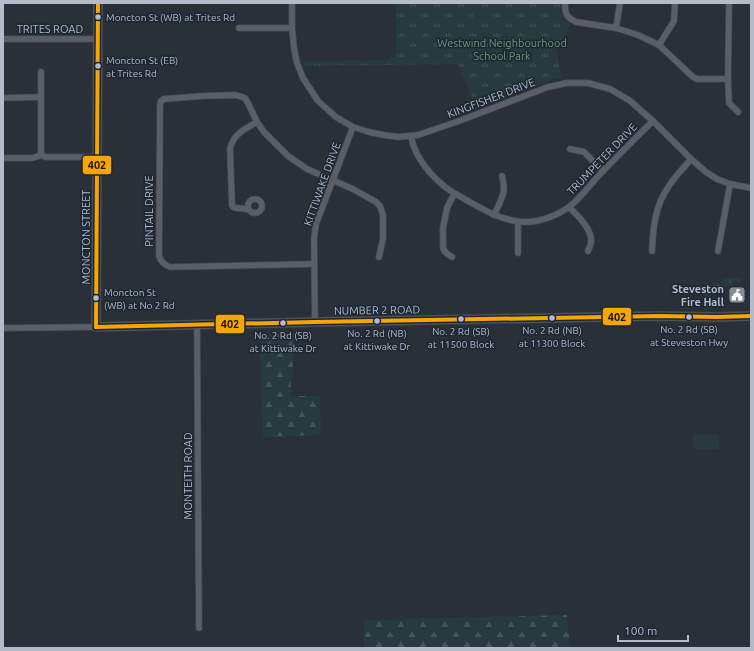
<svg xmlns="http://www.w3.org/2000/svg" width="754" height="651" font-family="Ubuntu,sans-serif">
  <defs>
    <pattern id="grass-dots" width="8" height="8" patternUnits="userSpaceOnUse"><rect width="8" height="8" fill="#273a3e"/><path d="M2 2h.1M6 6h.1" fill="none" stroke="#445559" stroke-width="1.8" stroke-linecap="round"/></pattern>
    <pattern id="forest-firs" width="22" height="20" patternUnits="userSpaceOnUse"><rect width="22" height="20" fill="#273a3e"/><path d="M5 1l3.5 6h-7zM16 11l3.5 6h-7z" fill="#445559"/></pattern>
    <pattern id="park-tufts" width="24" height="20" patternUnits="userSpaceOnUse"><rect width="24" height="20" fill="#273a3e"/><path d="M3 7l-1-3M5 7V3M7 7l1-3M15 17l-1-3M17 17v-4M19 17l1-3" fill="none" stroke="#445559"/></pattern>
  </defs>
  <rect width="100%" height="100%" fill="#2a3038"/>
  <path fill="url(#grass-dots)" d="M742 278 738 282 736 280 731 286 728 284 725 286 707 287V298L712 301 716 306 704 311V284H722L723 279Z"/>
  <g fill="url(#forest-firs)">
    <path d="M294 334 293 372 291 382V396H320L321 435 263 437 260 335Z"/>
    <path d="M567 615 570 648H364V620Z"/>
  </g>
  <path fill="url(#park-tufts)" d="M396 3H561C561 12 562 19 571 24L557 51 561 78H557L549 81 476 108 458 64 304 66 303 61 386 60C393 59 395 56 396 50Z"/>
  <g fill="#273a3e">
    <path d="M474 8C478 13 484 15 488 19L479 26 471 11Z"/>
    <path d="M478 28H492V38L478 39Z"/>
    <rect x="693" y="435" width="26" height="14"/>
  </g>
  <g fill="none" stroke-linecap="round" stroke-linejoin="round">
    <g stroke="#484c53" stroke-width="7">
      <g id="street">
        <path d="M292 3V28L294 48 297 63 303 78 318 101 336 117 353 127 369 132 384 135 398 137 418 135 459 121 548 87 567 83H588L610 89 629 100 653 121 691 159 706 172 717 179 730 184 751 188"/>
        <path d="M565 3C565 14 566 17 576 22L616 28 638 35 659 45 693 77 697 79H728"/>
        <path d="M729 3 728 79 729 103 738 112"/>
        <path d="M239 28H292"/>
        <path d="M616 28 620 3"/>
        <path d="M3 39H98"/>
        <path d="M659 45 674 21 675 3"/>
        <path d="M3 98 41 97"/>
        <path d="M411 136C415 161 439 186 461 197 479 207 496 218 516 221 536 225 561 215 575 202 585 192 594 180 604 170 620 154 636 137 653 121"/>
        <path d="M570 149 584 152 603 171"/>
        <path d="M41 155V72"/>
        <path d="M41 155 46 157H97"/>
        <path d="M3 158H33L41 155"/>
        <circle cx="255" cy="206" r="7"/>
        <path d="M569 207C577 215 589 226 591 238 592 243 590 247 588 251"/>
        <path d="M248 209 236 208 233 207 232 205 230 149C233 134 245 129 257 122"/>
        <path d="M494 215C501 200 507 192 502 176"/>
        <path d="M518 222V253"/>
        <path d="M652 251C653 228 655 205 669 186 675 176 684 168 691 159"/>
        <path d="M718 251 730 184"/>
        <path d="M452 257 446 253 443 248V228L447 208 454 194"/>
        <path d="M314 264 170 267C164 265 161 262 159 256L160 105 161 101 164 99 203 96 236 95 245 98 248 103 257 122 264 132 288 156 307 169 353 189 376 202 380 206 383 215V239L379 257"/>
        <path d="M315 322 314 239 316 224 353 127"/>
        <path d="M197 324 199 628"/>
        <path d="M3 328 96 327"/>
      </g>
    </g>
    <g stroke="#484c53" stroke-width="10">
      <path id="secondary" d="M98 3 96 327 315 322 659 316 716 317 751 316"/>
    </g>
    <use href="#street" stroke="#5a5e66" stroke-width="5.5"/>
    <use href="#secondary" stroke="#595d64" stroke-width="8"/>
    <g stroke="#1d2633" stroke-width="7">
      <g id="bus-1">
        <path d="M96 327 315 322 659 316 716 317 751 316"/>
        <path d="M96 327 98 3"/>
      </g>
    </g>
    <use href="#bus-1" stroke="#f7a600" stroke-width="4"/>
  </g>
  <defs>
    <g id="civic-square" transform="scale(0.9)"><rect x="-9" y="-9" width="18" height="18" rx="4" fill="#848b96" stroke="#1d2633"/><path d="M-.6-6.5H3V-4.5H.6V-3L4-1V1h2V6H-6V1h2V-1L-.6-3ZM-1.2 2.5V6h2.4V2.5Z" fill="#fff"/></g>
  </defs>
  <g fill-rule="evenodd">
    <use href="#civic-square" x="737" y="295"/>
  </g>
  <g fill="#b4bcc9" stroke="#1d2633" stroke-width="1.5">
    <circle cx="98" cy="17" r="3.5"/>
    <circle cx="98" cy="66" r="3.5"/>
    <circle cx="96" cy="298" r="3.5"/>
    <circle cx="689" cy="317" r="3.5"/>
    <circle cx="552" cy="318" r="3.5"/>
    <circle cx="461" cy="319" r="3.5"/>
    <circle cx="377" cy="321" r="3.5"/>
    <circle cx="283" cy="323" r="3.5"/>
  </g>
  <g text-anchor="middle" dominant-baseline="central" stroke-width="3" stroke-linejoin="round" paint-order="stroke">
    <g font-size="10" fill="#b4bcc9" stroke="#1d2633">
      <text x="106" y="17" text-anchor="start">Moncton St (WB) at Trites Rd</text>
      <text x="106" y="60" text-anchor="start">Moncton St (EB)<tspan x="106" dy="13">at Trites Rd</tspan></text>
      <text x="104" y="292" text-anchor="start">Moncton St<tspan x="104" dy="13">(WB) at No 2 Rd</tspan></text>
      <text x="689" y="329">No. 2 Rd (SB)<tspan x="689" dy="13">at Steveston Hwy</tspan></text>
      <text x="552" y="330">No. 2 Rd (NB)<tspan x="552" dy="13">at 11300 Block</tspan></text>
      <text x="461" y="331">No. 2 Rd (SB)<tspan x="461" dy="13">at 11500 Block</tspan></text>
      <text x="377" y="333">No. 2 Rd (NB)<tspan x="377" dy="13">at Kittiwake Dr</tspan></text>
      <text x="283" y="335">No. 2 Rd (SB)<tspan x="283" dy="13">at Kittiwake Dr</tspan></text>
    </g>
    <g font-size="11" fill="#b4bcc9" stroke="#1d2633">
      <text x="50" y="29">TRITES ROAD</text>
      <text transform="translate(491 98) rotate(-21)">KINGFISHER DRIVE</text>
      <text transform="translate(602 159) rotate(-46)">TRUMPETER DRIVE</text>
      <text transform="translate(322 184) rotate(-70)">KITTIWAKE DRIVE</text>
      <text transform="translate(149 211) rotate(-90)">PINTAIL DRIVE</text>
      <text transform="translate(86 237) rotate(-90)">MONCTON STREET</text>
      <text transform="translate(377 310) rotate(-1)">NUMBER 2 ROAD</text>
      <text transform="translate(188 476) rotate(-90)">MONTEITH ROAD</text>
    </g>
    <g font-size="11" fill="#6b9a76" stroke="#1d2633">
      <text x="502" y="43">Westwind Neighbourhood<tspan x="502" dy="13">School Park</tspan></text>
    </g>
    <g font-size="11" font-weight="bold" fill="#b4bcc9" stroke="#1d2633" text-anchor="end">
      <text x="724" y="289">Steveston<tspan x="724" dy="13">Fire Hall</tspan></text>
    </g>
  </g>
  <g stroke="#1d2633" stroke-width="1.5">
    <rect x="82" y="155" width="30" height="20" rx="4" fill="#f7a600"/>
    <rect x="602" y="307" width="30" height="19" rx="4" fill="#f7a600"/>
    <rect x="215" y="314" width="30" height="20" rx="4" fill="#f7a600"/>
  </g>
  <g font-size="11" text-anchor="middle" font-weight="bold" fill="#111">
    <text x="97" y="169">402</text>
    <text x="617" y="321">402</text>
    <text x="230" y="328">402</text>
  </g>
  <rect width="754" height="651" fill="none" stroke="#b4bcc9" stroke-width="8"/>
  <path d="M618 635v6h70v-6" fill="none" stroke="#b4bcc9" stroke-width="2"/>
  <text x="624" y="635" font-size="12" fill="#b4bcc9" stroke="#1d2633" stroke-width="3" paint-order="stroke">100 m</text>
</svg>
